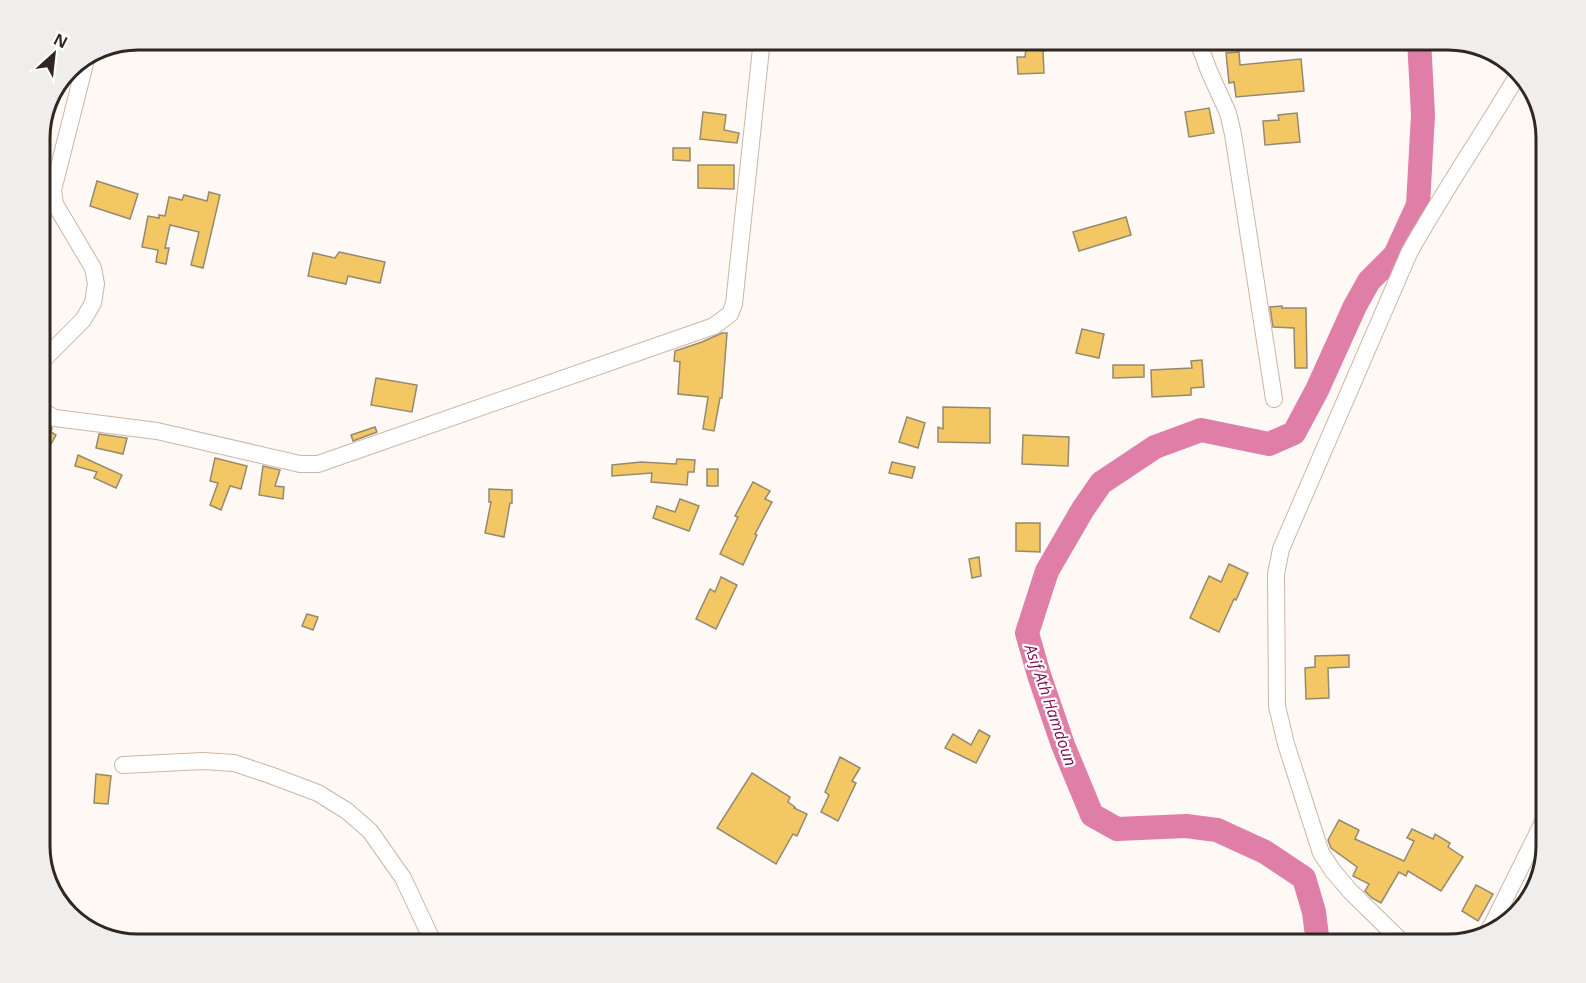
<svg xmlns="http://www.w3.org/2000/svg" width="1586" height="983" font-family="'Open Sans',sans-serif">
  <rect width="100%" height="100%" fill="#fef9f5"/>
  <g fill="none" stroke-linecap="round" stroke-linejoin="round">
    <path stroke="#df7fa8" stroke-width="24" d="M1318 944 1314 912 1304 878 1265 852 1217 830 1186 826 1117 829 1092 815 1063 745 1039 675 1027 633 1047 571 1083 509 1101 483 1155 447 1201 430 1269 444 1294 433 1317 390 1355 306 1369 281 1395 255 1418 205 1423 115 1419 39"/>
  </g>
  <g fill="#f4c765" stroke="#958970" stroke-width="1.5">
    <path d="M1027 39H1045L1044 51H1043L1044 73 1018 74 1017 57H1025Z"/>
    <path d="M1239 52 1240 65 1301 59 1304 91 1236 97 1234 82 1229 83 1226 53Z"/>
    <path d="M1209 108 1214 133 1189 137 1185 112Z"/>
    <path d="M703 112 726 115 724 130 739 133 737 143 700 139Z"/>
    <path d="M1297 113 1300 142 1265 145 1263 121 1279 120 1278 115Z"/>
    <path d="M673 148H690V161L673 160Z"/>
    <path d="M698 165H734V189L698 188Z"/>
    <path d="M97 181 138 194 130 219 90 206Z"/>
    <path d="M209 192 220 195 203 268 191 265 199 232 170 225 165 248H169L166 264 156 262 158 250 142 247 148 216 159 218V215L165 216 169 197 182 200 184 195 207 201Z"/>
    <path d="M1126 217 1131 235 1079 251 1073 232Z"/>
    <path d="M339 252 385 262 380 283 348 276 346 284 308 276 313 253 335 258Z"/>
    <path d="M1282 306V308H1306L1307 368H1295L1294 328 1273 327 1270 307Z"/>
    <path d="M1082 329 1104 334 1099 358 1076 353Z"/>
    <path d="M722 333H727L722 398H720L714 431 703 429 708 397 678 394 680 362 674 361 675 351 702 342Z"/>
    <path d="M1202 360 1204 387 1191 388V395L1152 397 1151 370 1192 368 1191 361Z"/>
    <path d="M1113 365H1144V377L1113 378Z"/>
    <path d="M376 378 417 385 412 412 371 405Z"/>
    <path d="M943 407 990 408V443L938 442V427L943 429Z"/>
    <path d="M907 417 925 423 918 448 899 442Z"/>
    <path d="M39 421 52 428 51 432 56 435 39 466Z"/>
    <path d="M375 427 377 432 353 441 351 435Z"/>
    <path d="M99 434 127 438 123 454 96 448Z"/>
    <path d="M1023 435 1069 437 1068 466 1022 464Z"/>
    <path d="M78 455 122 475 116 488 94 478 97 472 75 466Z"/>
    <path d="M215 458 247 466 241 489 230 486 221 510 210 505 218 483 210 481Z"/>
    <path d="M677 459 695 460 694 472H688L687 485 651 482 652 473 612 476V465L641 462 676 464Z"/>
    <path d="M892 462 915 467 912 478 889 473Z"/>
    <path d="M263 466 280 470 275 486 284 487 283 499 259 495Z"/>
    <rect x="707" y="469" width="11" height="17"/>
    <path d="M753 482 770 491 765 499 772 502 755 534 757 535 743 565 720 554 738 517 735 516Z"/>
    <path d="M489 489 512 490V503H510L504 537 485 533 491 502H489Z"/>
    <path d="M680 499 699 506 689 531 653 518 657 506 675 512Z"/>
    <path d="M1016 523H1040V552L1016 551Z"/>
    <path d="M979 557 981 576 972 578 969 559Z"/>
    <path d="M1229 564 1248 573 1236 600 1234 599 1219 632 1190 618 1209 576 1221 582Z"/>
    <path d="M721 577 737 585 716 629 696 619 710 589 715 592Z"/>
    <path d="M307 614 318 617 313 630 302 626Z"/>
    <path d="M1349 655V667L1328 668 1329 698 1306 699 1305 668 1315 667V656Z"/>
    <path d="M979 730 990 736 976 763 945 748 953 734 971 745Z"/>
    <path d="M840 757 860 768 852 781 856 783 838 821 821 812 829 795 825 792Z"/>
    <path d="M752 773 790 797 788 802 795 807 794 808 807 814 797 836 793 834 776 864 717 828Z"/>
    <path d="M96 774 111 776 108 804 94 803Z"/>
    <path d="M1339 820 1359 830 1355 839 1404 861 1414 841 1407 838 1412 829 1433 839 1435 834 1450 843 1448 847 1463 857 1441 891 1408 871 1406 876 1399 872 1381 903 1372 898 1365 891 1369 884 1353 876 1357 867 1331 848 1328 840Z"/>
    <path d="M1476 885 1493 894 1478 921 1462 911Z"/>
  </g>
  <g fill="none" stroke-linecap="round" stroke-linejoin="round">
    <g stroke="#cfb5a4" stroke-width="18">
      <g id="street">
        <path d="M1197 39 1209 71 1228 113 1233 134 1274 399"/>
        <path d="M39 364 83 320 93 303 96 284 93 268 55 204 53 190 86 60"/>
        <path d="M39 409 55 418 157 431 300 464H318L714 326 730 314 734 304 762 39"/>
        <path d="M123 765 203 761 234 763 270 775 318 793 347 811 370 831 403 878 434 944"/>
        <path d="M1486 934 1492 925 1547 814"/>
        <path d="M1404 944 1350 891 1333 871 1321 853 1286 744 1277 706 1276 574 1281 549 1409 253C1443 192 1483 134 1519 73"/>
      </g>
    </g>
    <use href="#street" stroke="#fff" stroke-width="16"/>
  </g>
  <g text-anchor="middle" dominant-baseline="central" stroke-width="4.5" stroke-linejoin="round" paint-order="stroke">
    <g font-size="16" font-style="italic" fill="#820c4f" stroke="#fff">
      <text transform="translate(1051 705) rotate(71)">Asif Ath Hamdoun</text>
    </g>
  </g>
  <path d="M0 0H1586V983H0ZM138 50H1448A88 88 0 0 1 1536 138V846A88 88 0 0 1 1448 934H138A88 88 0 0 1 50 846V138A88 88 0 0 1 138 50Z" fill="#efeeed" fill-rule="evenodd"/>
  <path fill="none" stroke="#312720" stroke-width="3" d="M138 50H1448A88 88 0 0 1 1536 138V846A88 88 0 0 1 1448 934H138A88 88 0 0 1 50 846V138A88 88 0 0 1 138 50Z"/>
  <g transform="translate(54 54) rotate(27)" stroke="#ffffff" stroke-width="4.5" paint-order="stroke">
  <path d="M0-4.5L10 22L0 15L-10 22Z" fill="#312720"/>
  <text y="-9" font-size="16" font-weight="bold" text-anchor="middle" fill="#312720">N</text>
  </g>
</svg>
